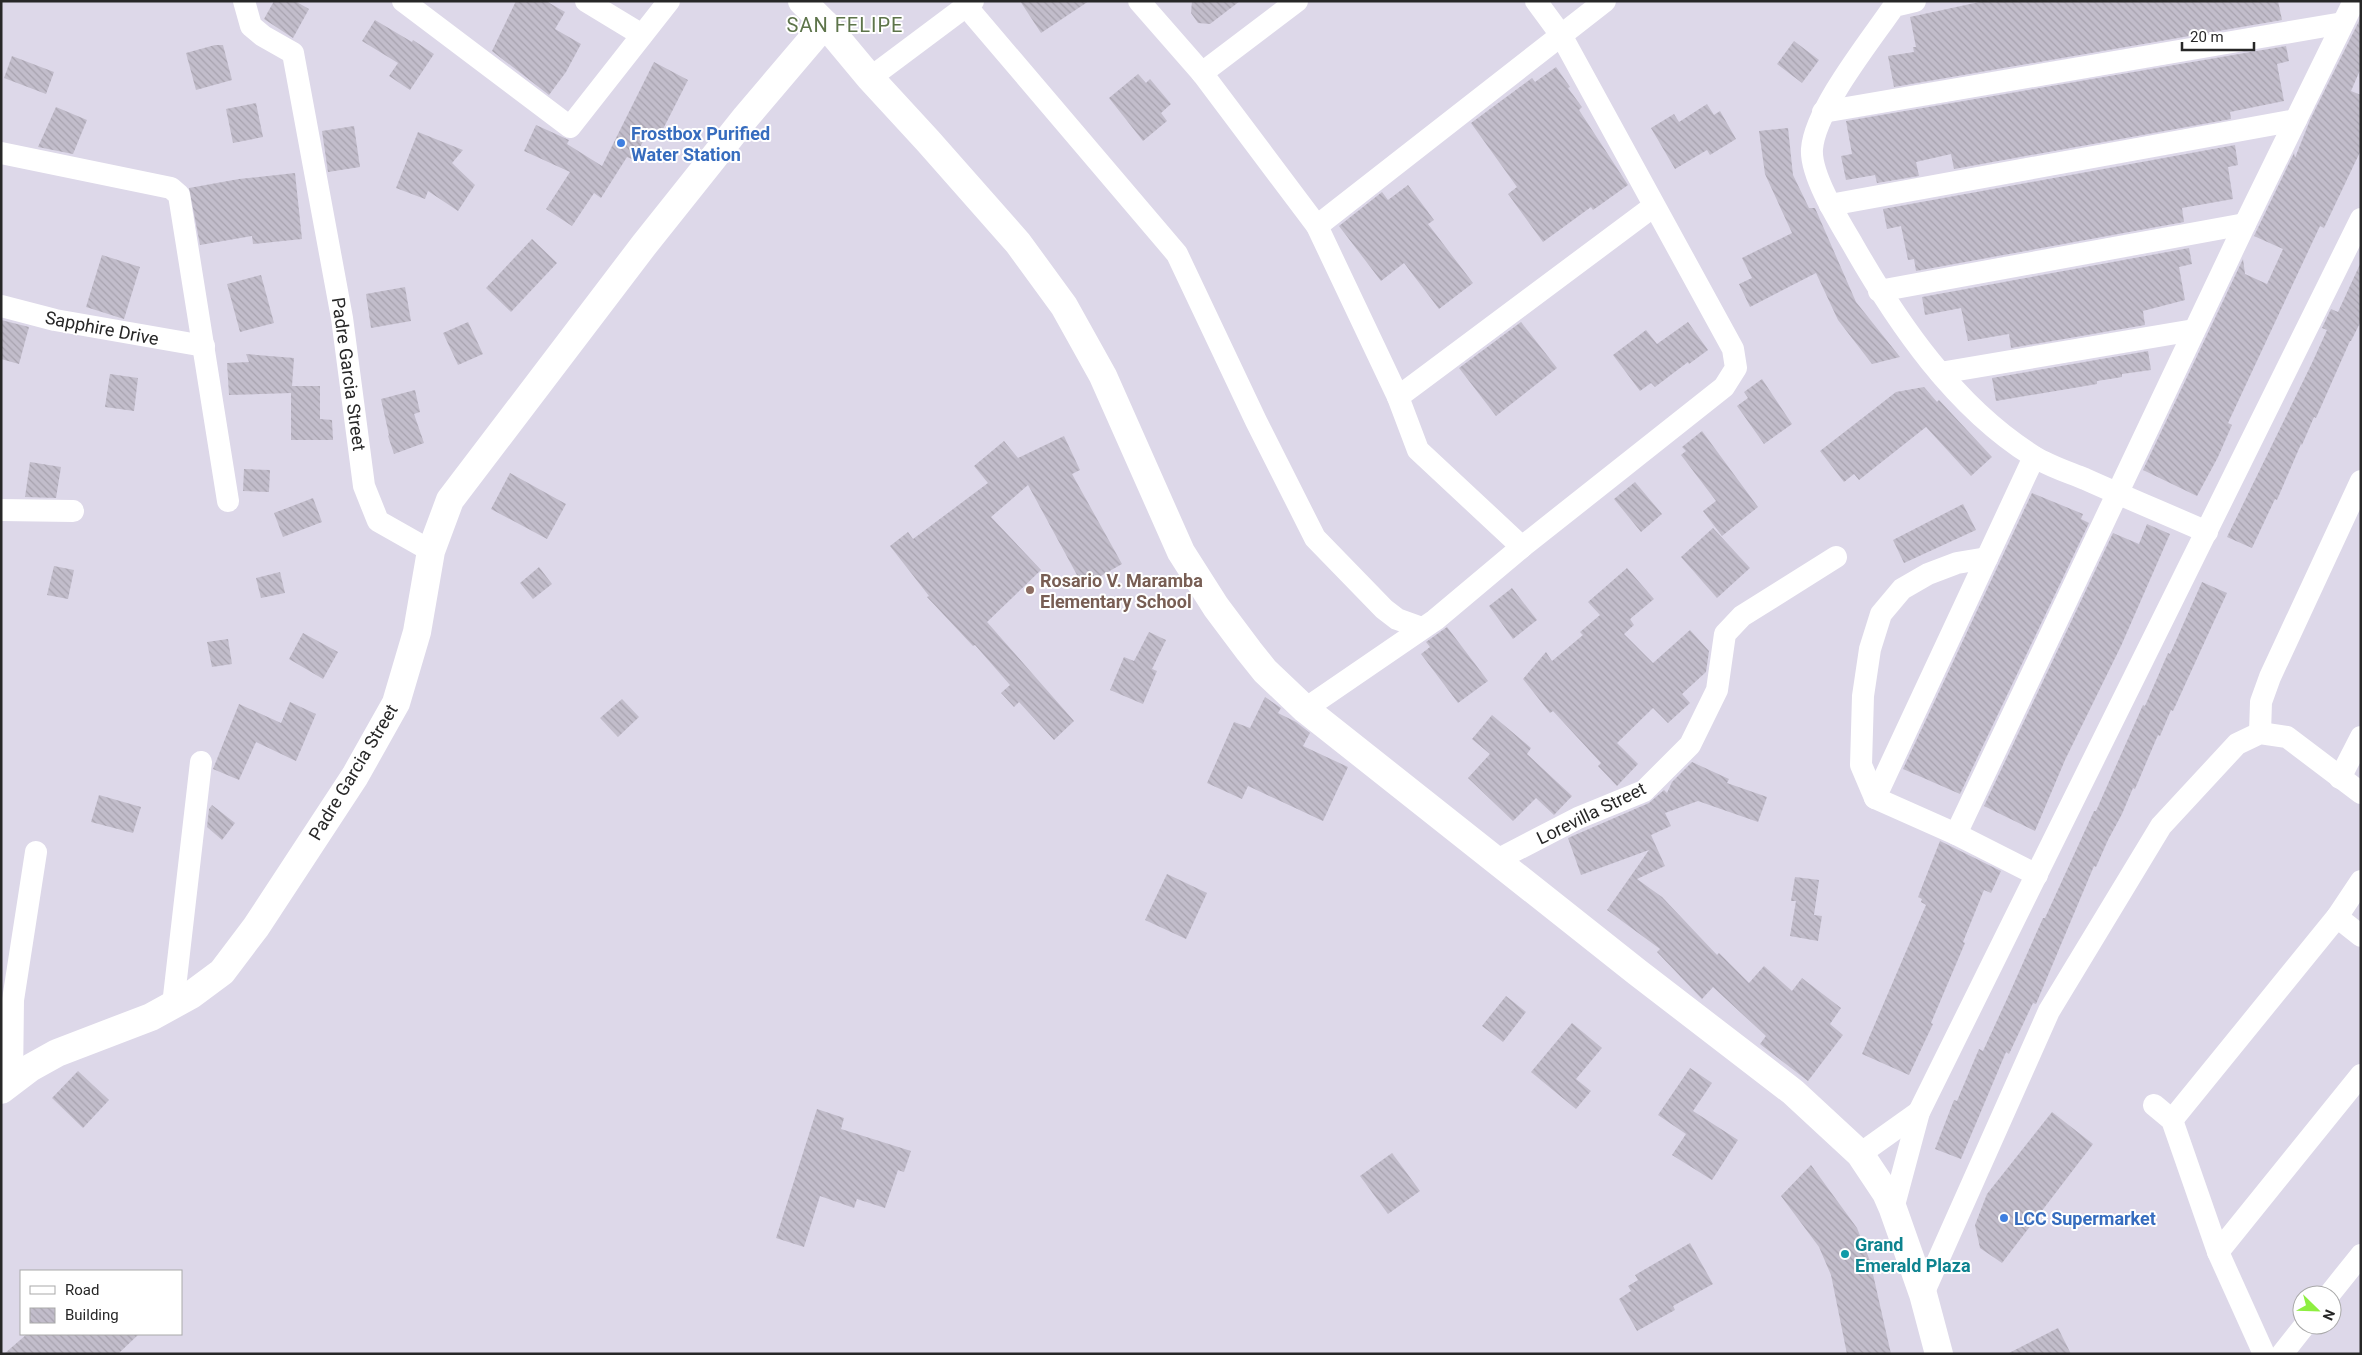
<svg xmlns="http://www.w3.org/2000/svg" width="2362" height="1355" font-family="Roboto,sans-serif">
  <defs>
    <pattern id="building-back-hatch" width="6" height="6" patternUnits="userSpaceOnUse" patternTransform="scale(1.25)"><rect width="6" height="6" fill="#c2bdcb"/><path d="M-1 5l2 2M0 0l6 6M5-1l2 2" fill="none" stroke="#a7a2ae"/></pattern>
  </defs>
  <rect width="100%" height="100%" fill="#ddd8e9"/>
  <g fill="url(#building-back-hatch)">
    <path d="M274 1H295L309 9 293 38 264 19Z"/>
    <path d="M516 1H546L565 12 555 29 581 44 566 72 549 95 492 51Z"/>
    <path d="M1020 1H1089L1041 33Z"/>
    <path d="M1192 1H1240L1210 24 1198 23 1191 13Z"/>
    <path d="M1984 1H2278L2282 20 1894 87 1888 56 1914 52 1913 47H1916L1910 17Z"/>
    <path d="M2361 17V68L2351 91 2361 95V150L2324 228 2320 226 2228 423 2232 425 2218 457 2197 496 2143 470 2243 259 2245 274 2267 284 2283 249 2254 236 2294 153 2295 158 2310 120Z"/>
    <path d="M375 20 412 42 413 40 434 54 410 90 389 76 398 63 362 41Z"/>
    <path d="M1794 41 1819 60 1802 83 1777 64Z"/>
    <path d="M215 45H223L232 80 196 90 186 53Z"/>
    <path d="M2286 46 2289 61 2277 64 2284 101 2230 112 2231 119 1954 169 1951 154 1916 162 1919 176 1877 183 1875 175 1846 180 1841 156 1852 154 1846 121Z"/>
    <path d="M12 56 54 72 46 94 4 78Z"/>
    <path d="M654 62 688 80 658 139 647 133 634 160 627 157 601 198 594 193 572 226 546 209 570 172 524 151 536 125 569 140 567 144 602 166Z"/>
    <path d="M1556 67 1570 87 1568 88 1582 107 1579 110 1628 185 1593 210 1591 207 1543 242 1508 194 1517 187 1471 123 1532 78 1535 82Z"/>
    <path d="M1138 74 1146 83 1150 79 1171 104 1161 113 1167 121 1143 141 1109 98Z"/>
    <path d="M256 103 263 137 233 143 226 109Z"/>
    <path d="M1707 104 1714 115 1720 111 1736 139 1710 155 1707 150 1675 169 1651 128 1674 114 1679 122Z"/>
    <path d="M56 107 87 120 73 154 38 147Z"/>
    <path d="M354 126 360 167 328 172 322 131Z"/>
    <path d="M1788 128 1793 175 1809 208H1815L1856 302 1900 357 1872 364 1838 320 1816 273 1750 307 1739 284 1752 278 1742 258 1792 233 1765 174 1759 131Z"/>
    <path d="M418 132 463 150 452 163 475 185 458 211 428 191 425 199 396 188Z"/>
    <path d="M2235 145 2238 165 2228 167 2233 199 2182 208 2184 222 1916 271 1914 259 1908 260 1901 226 1887 229 1883 209Z"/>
    <path d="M295 173 302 239 253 244 252 236 200 245 189 188 239 179Z"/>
    <path d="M1408 185 1434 220 1428 224 1473 283 1439 309 1404 263 1381 281 1339 226 1382 192 1388 200Z"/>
    <path d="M532 239 557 263 511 312 486 288Z"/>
    <path d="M2189 248 2192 264 2179 267 2185 300 2143 311 2145 325 2011 348 2009 334 1968 341 1961 308 1925 315 1922 297Z"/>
    <path d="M102 255 140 267 124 319 86 307Z"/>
    <path d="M2361 262V321L2351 341H2350L2316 418 2314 417 2302 445 2301 444 2277 500 2275 499 2252 548 2227 537 2312 363 2327 330 2322 328 2331 309 2338 312Z"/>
    <path d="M261 275 274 323 240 332 227 284Z"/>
    <path d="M405 287 411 321 371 328 366 294Z"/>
    <path d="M1 320 29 327 19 364 1 359Z"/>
    <path d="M468 322 483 354 458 365 443 333Z"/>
    <path d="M1521 322 1557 368 1496 416 1459 368Z"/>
    <path d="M1688 322 1708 350 1689 364 1688 362 1655 387 1651 383 1640 391 1613 355 1646 330 1657 344Z"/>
    <path d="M2148 351 2151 370 2122 374V377L2097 381V384L1996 401 1992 378Z"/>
    <path d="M246 354 294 358 292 386H320V419L332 420 333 440H291V390V393L229 395 227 363 249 362Z"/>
    <path d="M110 374 138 378 134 411 105 407Z"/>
    <path d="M1762 379 1792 424 1764 444 1737 406 1748 398 1744 392Z"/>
    <path d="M1924 387 1937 402 1939 400 1992 457 1971 476 1926 427 1859 480 1854 474 1844 482 1820 451 1896 392Z"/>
    <path d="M415 390 420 412 414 414 424 443 394 454 388 436 389 435 381 399Z"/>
    <path d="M1702 431 1758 507 1722 536 1703 511 1716 501 1681 455 1686 451 1682 447Z"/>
    <path d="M1064 436 1080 470 1072 474 1122 564 1083 586 1028 485 991 517 1041 570 987 622 1074 721 1054 740 1019 702 1014 707 1001 693 1010 685 975 645 973 646 927 597 929 596 890 546 908 532 913 539 988 483 974 466 1004 441 1018 458Z"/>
    <path d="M30 462 61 467 56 498 25 497Z"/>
    <path d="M244 469 270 470 269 492 243 491Z"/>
    <path d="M510 473 566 504 547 539 491 509Z"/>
    <path d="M1635 482 1662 514 1641 532 1614 499Z"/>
    <path d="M2032 493 2083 514 2081 519 2089 523 1960 794 1903 769Z"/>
    <path d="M313 498 322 522 283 537 274 513Z"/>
    <path d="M1963 504 1976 530 1904 563 1893 540Z"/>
    <path d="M2147 524 2170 534 2121 646 2065 760 2035 831 1984 806 2113 533 2139 544Z"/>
    <path d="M1713 528 1750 568 1717 598 1681 557Z"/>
    <path d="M54 566 74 570 68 599 47 595Z"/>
    <path d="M539 567 552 584 533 599 520 583Z"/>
    <path d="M1627 568 1654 599 1630 619 1634 625 1624 634 1653 663 1690 630 1709 651 1706 672 1682 694 1690 703 1668 723 1653 708 1617 743 1638 764 1617 786 1598 766 1601 763 1553 711 1550 713 1523 679 1546 652 1552 661 1583 635 1580 632 1600 615 1588 602Z"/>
    <path d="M280 572 285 593 261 598 256 578Z"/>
    <path d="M2202 582 2227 593 2173 711 2171 710 2160 736 2158 735 2135 789 2133 788 2122 814 2108 840 2096 867 2094 866 2036 1004 2033 1003 2009 1054 2006 1052 1961 1159 1935 1149 1954 1100 1957 1101 1979 1049 1983 1051 2007 999 2043 918H2045L2094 811H2096L2143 705 2145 706 2168 653 2170 654Z"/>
    <path d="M1512 588 1537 620 1513 639 1489 606Z"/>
    <path d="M1447 627 1488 681 1458 703 1421 654 1430 647 1426 642Z"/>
    <path d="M1149 632 1166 640 1152 669 1157 671 1143 704 1110 690 1124 657 1134 661Z"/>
    <path d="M303 633 338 652 323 679 289 659Z"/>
    <path d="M228 639 232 664 212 667 207 642Z"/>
    <path d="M1265 697 1281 708 1278 713 1296 722 1310 733 1303 746 1348 767 1323 821 1248 786 1242 799 1207 783 1234 722 1250 728Z"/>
    <path d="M622 699 639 717 618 737 600 718Z"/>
    <path d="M290 702 316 714 296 761 256 742 239 780 213 769 239 704 281 723Z"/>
    <path d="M1492 715 1531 748 1527 754 1572 796 1554 815 1536 798 1513 821 1468 778 1490 754 1472 739Z"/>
    <path d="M1692 762 1729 779 1727 783 1767 797 1758 822 1698 801 1665 813 1671 826 1651 835 1665 866 1637 879 1662 897 1717 955 1719 953 1749 983 1764 966 1792 991 1802 978 1841 1008 1830 1024 1843 1035 1808 1081 1760 1044 1766 1036 1713 987 1702 999 1657 952 1660 949 1607 910 1649 850 1581 875 1568 838 1649 803 1664 790 1667 793 1672 782Z"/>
    <path d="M99 795 141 807 133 833 91 822Z"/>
    <path d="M212 805 235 823 222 840 207 827 209 809Z"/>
    <path d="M1940 841 2001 871 1991 893 1984 890 1963 942 1965 943 1931 1023 1933 1024 1909 1075 1862 1054 1926 905 1921 902 1922 899 1918 897Z"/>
    <path d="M1167 874 1207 893 1186 939 1145 920Z"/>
    <path d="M1795 877 1819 880 1814 915 1822 916 1818 941 1790 936 1796 901H1791Z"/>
    <path d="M1506 996 1526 1012 1503 1042 1482 1026Z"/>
    <path d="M1572 1023 1602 1048 1576 1079 1591 1091 1576 1109 1531 1072Z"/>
    <path d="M1690 1068 1712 1083 1693 1111 1738 1140 1712 1180 1672 1155 1686 1134 1658 1115Z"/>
    <path d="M78 1071 109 1100 83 1128 52 1098Z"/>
    <path d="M817 1109 844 1118 841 1129 911 1151 904 1172 898 1170 885 1208 857 1199 854 1208 820 1196 804 1247 776 1238Z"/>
    <path d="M2052 1112 2093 1144 2002 1263 1980 1248 1975 1225 1987 1194Z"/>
    <path d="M1392 1153 1420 1191 1388 1214 1360 1176Z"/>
    <path d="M1811 1165 1857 1228 1870 1261 1891 1354H1847L1831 1275 1819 1247 1781 1196Z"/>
    <path d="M1690 1243 1713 1284 1673 1306 1675 1310 1637 1331 1619 1299 1631 1291 1628 1286 1638 1280 1635 1275Z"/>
    <path d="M2058 1328 2071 1354H2007Z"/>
    <path d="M27 1334H139L118 1354H4Z"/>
  </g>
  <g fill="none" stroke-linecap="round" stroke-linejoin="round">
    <g stroke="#fff" stroke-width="22">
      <path d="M244 1 251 26 263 36 293 53 342 318 364 486 378 521 431 551"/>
      <path d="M403 1 570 127 669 1"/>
      <path d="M586 1 642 35"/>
      <path d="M1139 1 1202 73 1317 226 1398 397 1418 450 1522 547"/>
      <path d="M1915 1 1894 6C1871 40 1815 109 1812 149 1810 175 1840 223 1853 245 1898 324 1955 407 2033 456 2049 466 2068 472 2085 479 2125 497 2166 514 2207 532"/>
      <path d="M966 6 1177 254 1256 421 1315 538 1384 609 1397 619 1422 628"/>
      <path d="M1202 73 1297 1"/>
      <path d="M870 78 973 1"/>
      <path d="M1823 112 2343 23"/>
      <path d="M1 153 171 188 179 195 228 501"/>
      <path d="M1830 205 2296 120"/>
      <path d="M1317 226 1605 1"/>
      <path d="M1879 291 2245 224"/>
      <path d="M1 306 55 320 204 346"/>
      <path d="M1940 373 2194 330"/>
      <path d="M1398 397 1654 206"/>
      <path d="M2034 457 1875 798 1956 834 2037 875"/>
      <path d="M1 510 73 511"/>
      <path d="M1305 709 1435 620 1522 547 1724 387 1736 368 1733 349 1561 35 1536 1"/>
      <path d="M2260 733 2261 702 2270 677 2361 481"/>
      <path d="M2340 778 2361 737"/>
      <path d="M1875 798 1861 765 1863 696 1870 649 1881 614 1902 589 1928 574 1957 563 1987 558"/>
      <path d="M1956 834 2245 224 2354 1"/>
      <path d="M1497 860 1578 818 1644 791 1690 745 1717 690 1725 634 1742 616 1836 557"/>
      <path d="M2337 917 2361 936"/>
      <path d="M173 1005 201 762"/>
      <path d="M12 1080 13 1000 36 852"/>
      <path d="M2154 1105 2172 1120 2218 1252 2264 1354"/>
      <path d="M2172 1120 2337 917 2361 881"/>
      <path d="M1860 1154 1919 1112"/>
      <path d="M1893 1209 1919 1112 2361 219"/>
      <path d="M2218 1252 2361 1075"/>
      <path d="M1923 1294 2049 1011 2161 826 2237 744 2260 733 2287 737 2361 793"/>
      <path d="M2329 1295 2361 1255"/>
      <path d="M2282 1354 2305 1325"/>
    </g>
    <g stroke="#fff" stroke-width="28">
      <path d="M802 1 825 24 870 78 928 141 1018 243 1064 306 1103 376 1181 552 1216 607 1249 651 1265 671 1305 709 1637 972 1793 1092 1860 1154 1886 1193 1893 1209 1923 1294 1939 1354"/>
      <path d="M1 1090 30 1068 57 1053 151 1017 191 995 222 972 256 927 355 776 396 703 417 632 431 551 450 500 644 245 746 117 825 24"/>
    </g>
  </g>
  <g fill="#3f7fe0" stroke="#fff" stroke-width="2">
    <circle cx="621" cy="143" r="5"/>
    <circle cx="2004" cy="1218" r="5"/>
  </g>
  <circle fill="#8d6e63" stroke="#fff" stroke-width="2" cx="1030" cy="590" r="5"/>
  <circle fill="#0f9aa8" stroke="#fff" stroke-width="2" cx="1845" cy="1254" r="5"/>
  <g text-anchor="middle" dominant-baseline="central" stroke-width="4" stroke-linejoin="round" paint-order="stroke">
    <g font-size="18" font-weight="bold" fill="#366cbe" stroke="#fff" text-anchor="start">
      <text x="631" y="133">Frostbox Purified<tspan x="631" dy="21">Water Station</tspan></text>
      <text x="2014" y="1218">LCC Supermarket</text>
    </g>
    <g font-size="18" fill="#272727" stroke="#fff">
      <text transform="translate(102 328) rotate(11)">Sapphire Drive</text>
      <text transform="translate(349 374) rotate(82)">Padre Garcia Street</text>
      <text transform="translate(353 772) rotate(-59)">Padre Garcia Street</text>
      <text transform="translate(1591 813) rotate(-26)">Lorevilla Street</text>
    </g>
    <g font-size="18" font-weight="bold" fill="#785e54" stroke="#fff" text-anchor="start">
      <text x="1040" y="580">Rosario V. Maramba<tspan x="1040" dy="21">Elementary School</tspan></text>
    </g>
    <g font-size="18" font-weight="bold" fill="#0d838f" stroke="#fff" text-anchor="start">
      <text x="1855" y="1244">Grand<tspan x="1855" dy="21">Emerald Plaza</tspan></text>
    </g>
    <g font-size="20" letter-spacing="1" fill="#5d744a" stroke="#fff">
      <text x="845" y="25">SAN FELIPE</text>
    </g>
  </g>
  <rect width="2362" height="1355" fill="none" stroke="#272727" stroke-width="5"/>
  <rect x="20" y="1270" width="162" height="65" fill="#ffffff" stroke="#a9a9a9"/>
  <rect x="30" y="1286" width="25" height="8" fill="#ffffff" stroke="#a9a9a9"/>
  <text x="65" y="1295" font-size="15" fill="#272727">Road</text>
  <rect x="30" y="1308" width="25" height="15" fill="url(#building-back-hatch)" stroke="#a9a9a9"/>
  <text x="65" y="1320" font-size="15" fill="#272727">Building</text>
  <g transform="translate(2317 1310) rotate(113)"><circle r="24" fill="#ffffff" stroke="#a9a9a9"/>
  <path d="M0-4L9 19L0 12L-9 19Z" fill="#8eee40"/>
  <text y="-8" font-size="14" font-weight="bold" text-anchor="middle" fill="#272727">N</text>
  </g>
  <path d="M2182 42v8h72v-8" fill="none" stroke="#272727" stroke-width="2.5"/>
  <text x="2190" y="42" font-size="15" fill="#272727" stroke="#ffffff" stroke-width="4" paint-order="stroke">20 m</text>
</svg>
